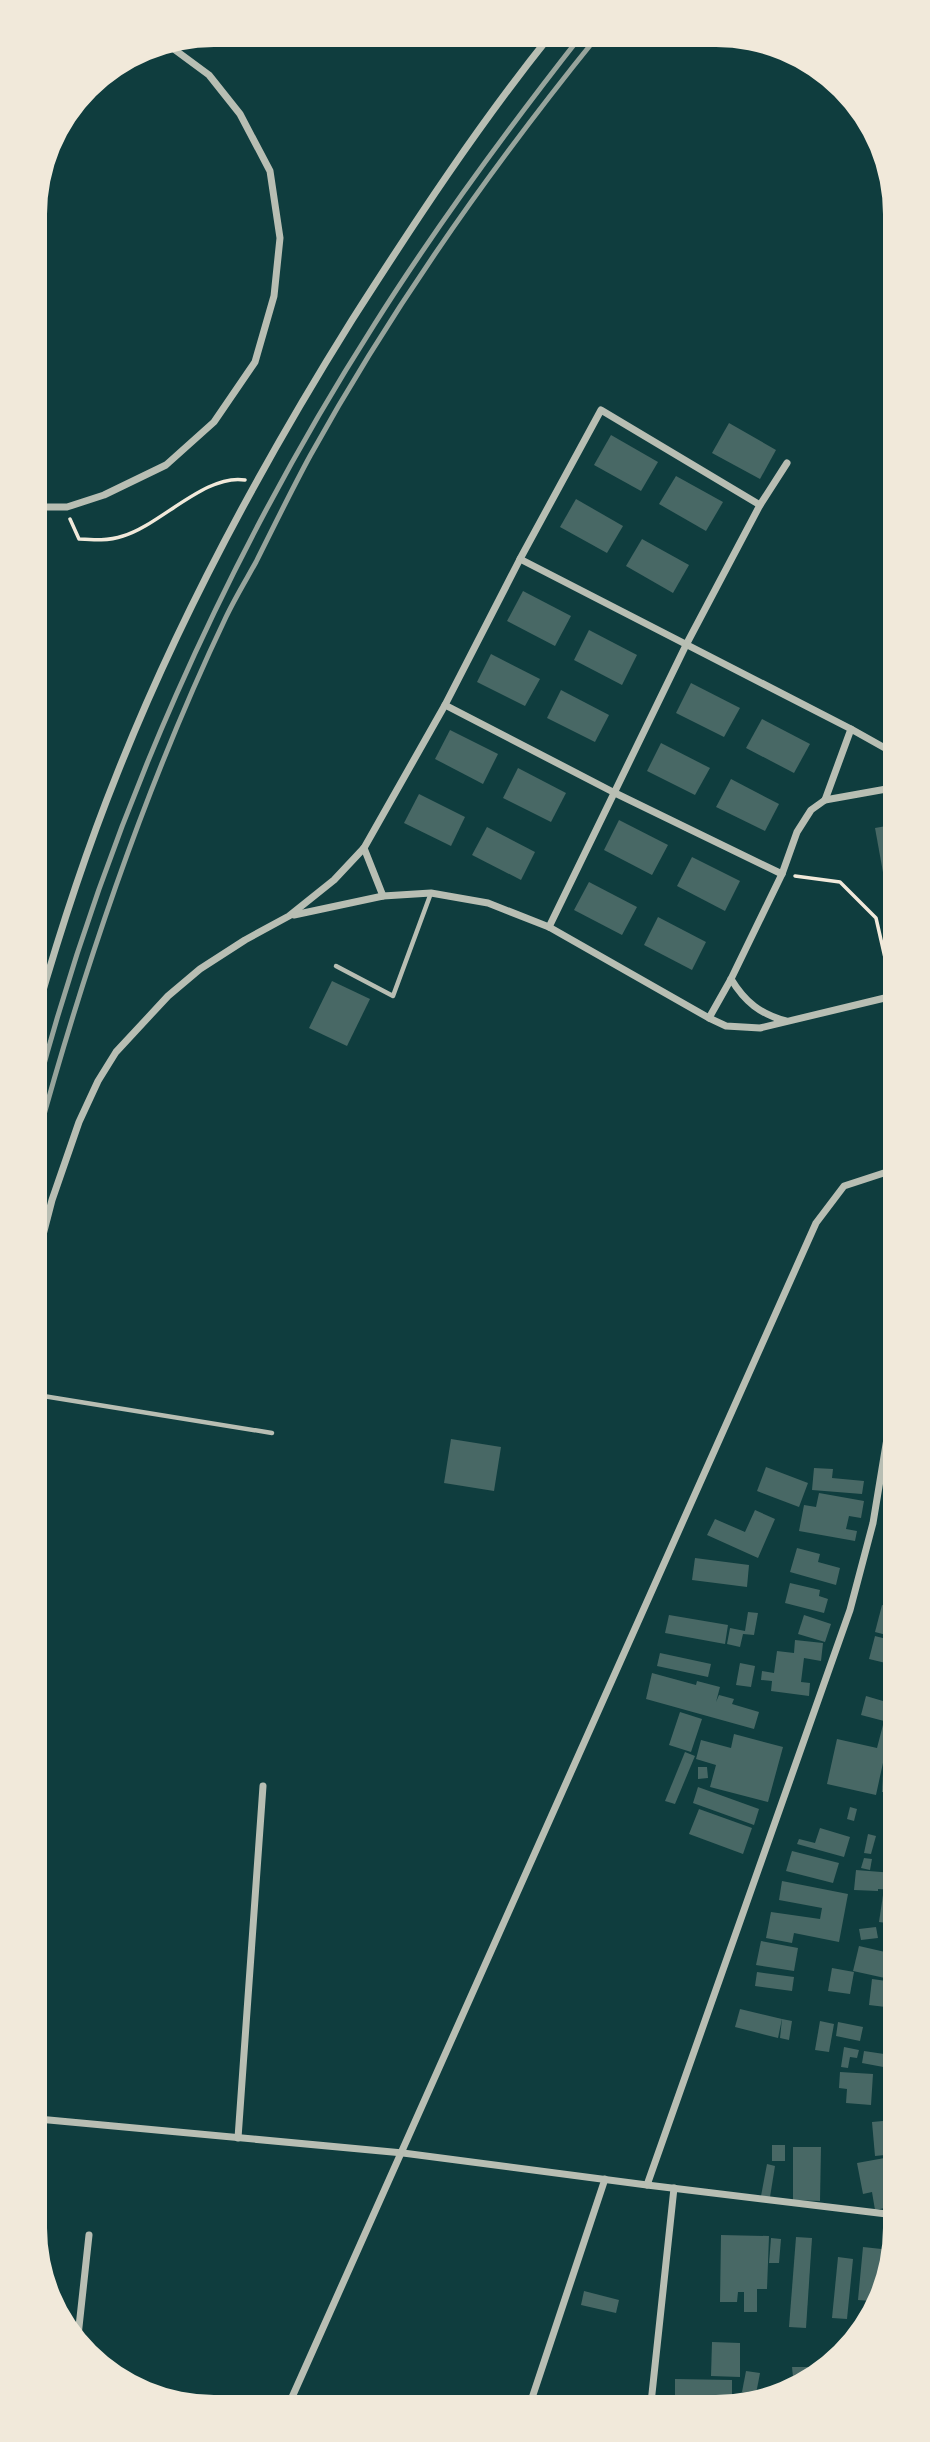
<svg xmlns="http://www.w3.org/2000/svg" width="930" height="2442" font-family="Barlow,sans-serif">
  <rect width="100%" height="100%" fill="#0f3d3e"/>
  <g fill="#486865">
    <path d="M729 423 776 450 760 479 712 453Z"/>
    <path d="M611 435 658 462 641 491 594 465Z"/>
    <path d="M676 476 723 502 706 531 659 504Z"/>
    <path d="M576 499 623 526 607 553 560 527Z"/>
    <path d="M642 539 689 565 673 593 626 566Z"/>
    <path d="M523 591 571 616 555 646 507 621Z"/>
    <path d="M589 630 637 655 622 685 574 660Z"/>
    <path d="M491 654 540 679 525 706 477 682Z"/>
    <path d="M691 683 740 708 724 737 676 713Z"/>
    <path d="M561 690 609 715 595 742 547 718Z"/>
    <path d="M762 719 810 744 794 773 746 748Z"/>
    <path d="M450 730 498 754 483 784 435 759Z"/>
    <path d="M661 743 710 768 695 795 647 771Z"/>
    <path d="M518 768 566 793 551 822 503 798Z"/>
    <path d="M731 779 779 804 765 831 716 807Z"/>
    <path d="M419 794 465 817 451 846 404 823Z"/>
    <path d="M619 820 668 845 652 875 604 850Z"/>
    <path d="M892 825 893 888 886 889 875 828Z"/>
    <path d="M487 827 535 852 521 880 472 855Z"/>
    <path d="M692 857 740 881 725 911 677 886Z"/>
    <path d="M589 882 637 907 622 935 574 910Z"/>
    <path d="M658 917 706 942 692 970 644 945Z"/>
    <path d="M332 981 370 999 347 1046 309 1028Z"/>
    <path d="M451 1439 501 1447 494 1491 444 1483Z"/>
    <path d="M766 1467 808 1483 799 1507 757 1491Z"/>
    <path d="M814 1468 833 1469 832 1478 864 1481 862 1494 812 1490Z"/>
    <path d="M819 1493 864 1501 861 1518 849 1516 846 1529 857 1531 855 1541 799 1531 804 1505 816 1507Z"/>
    <path d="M755 1510 775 1519 758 1558 707 1535 715 1519 745 1532Z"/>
    <path d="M797 1548 820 1554 818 1562 840 1568 836 1585 790 1572Z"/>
    <path d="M695 1558 749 1565 747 1587 692 1580Z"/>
    <path d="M790 1583 820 1590 819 1596 828 1599 824 1613 785 1603Z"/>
    <path d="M882 1605 894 1608V1637L875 1632Z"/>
    <path d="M748 1612 758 1613 754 1635 743 1634 740 1647 727 1644 730 1628 745 1631Z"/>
    <path d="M669 1615 728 1625 725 1644 665 1633Z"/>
    <path d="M804 1615 831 1624 825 1642 798 1634Z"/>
    <path d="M875 1636 894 1641V1665L869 1659Z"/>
    <path d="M795 1640 823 1643 821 1661 804 1658 801 1682 810 1683 809 1696 771 1691 772 1681 761 1680 762 1671 774 1673 777 1651 794 1653Z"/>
    <path d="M660 1653 711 1664 708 1677 657 1666Z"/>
    <path d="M740 1663 755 1666 751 1687 736 1685Z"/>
    <path d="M652 1673 696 1685 697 1681 720 1687 716 1702 719 1695 734 1699 732 1704 759 1712 754 1729 646 1699Z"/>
    <path d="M887 1684 894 1685V1766H886L890 1750 886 1749 876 1795 827 1784 837 1739 877 1748 884 1721 861 1715 866 1696 883 1701Z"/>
    <path d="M680 1712 702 1719 691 1752 669 1745Z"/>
    <path d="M734 1734 783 1747 768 1802 710 1787 716 1765 696 1759 701 1740 731 1748Z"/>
    <path d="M685 1752 695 1756 675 1804 665 1801Z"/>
    <path d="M698 1767H707L708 1778 698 1779Z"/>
    <path d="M883 1774H894V1793L882 1792Z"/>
    <path d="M698 1787 759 1809 754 1825 693 1803Z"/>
    <path d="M850 1807 857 1809 854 1821 847 1819Z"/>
    <path d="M699 1809 752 1828 743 1854 689 1834Z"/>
    <path d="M890 1810H894V1837L887 1836Z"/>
    <path d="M820 1828 850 1837 844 1857 797 1844 799 1839 815 1843Z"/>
    <path d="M868 1834 876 1836 871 1854 864 1853Z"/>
    <path d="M792 1851 839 1863 833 1883 786 1871Z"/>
    <path d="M894 1851V1868L887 1869 885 1852Z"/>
    <path d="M864 1858 872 1859 870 1870 861 1868Z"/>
    <path d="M856 1870 894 1873V1890L878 1889V1891L854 1890Z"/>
    <path d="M782 1881 848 1894 839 1942 794 1933 792 1943 766 1938 771 1912 820 1919 822 1908 779 1900Z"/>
    <path d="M883 1895 894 1897V1924L879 1922Z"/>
    <path d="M885 1925 894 1926V1950H883Z"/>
    <path d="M876 1927 878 1938 861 1940 859 1929Z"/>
    <path d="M761 1941 798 1948 794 1971 756 1965Z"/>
    <path d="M859 1946 894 1954V1980L853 1971Z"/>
    <path d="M832 1968 854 1972 850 1994 828 1991Z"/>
    <path d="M757 1972 794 1977 792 1991 755 1986Z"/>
    <path d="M872 1979 894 1982V2008L869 2005Z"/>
    <path d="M740 2009 782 2019 778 2038 735 2027Z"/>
    <path d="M893 2018H894V2040L888 2038Z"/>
    <path d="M782 2019 792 2021 789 2040 780 2038Z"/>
    <path d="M820 2021 834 2024 829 2052 815 2050Z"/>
    <path d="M838 2022 863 2027 860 2041 836 2036Z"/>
    <path d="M844 2047 859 2050 857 2058 850 2057 848 2068 841 2067Z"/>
    <path d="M886 2048 894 2049V2069L862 2063 864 2051 884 2054Z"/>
    <path d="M840 2072 873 2074 871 2105 846 2103 847 2089 839 2088Z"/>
    <path d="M894 2120 895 2154 875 2156 872 2122Z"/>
    <rect x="772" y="2145" width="13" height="16"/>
    <path d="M793 2147H821L820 2201 793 2200Z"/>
    <path d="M890 2157 895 2191 887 2193 890 2207 875 2210 872 2192 863 2194 857 2163Z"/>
    <path d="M767 2164 775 2166 770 2197 761 2196Z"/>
    <path d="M721 2235 769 2236 767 2289H757V2312H744V2292H738L737 2302H720Z"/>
    <path d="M796 2237 812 2238 806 2328 789 2327Z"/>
    <path d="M771 2238 781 2239 779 2263H769Z"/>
    <path d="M863 2247 891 2250 881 2296 875 2306H870L871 2301 858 2300Z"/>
    <path d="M838 2257 853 2259 847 2319 832 2318Z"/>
    <path d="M584 2291 619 2300 616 2313 581 2305Z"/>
    <path d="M712 2342 740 2343V2377L711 2376Z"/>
    <path d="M792 2367H812V2376L793 2377Z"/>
    <path d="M746 2371 760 2373 756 2394 742 2392Z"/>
    <path d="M675 2379 732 2380V2396L675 2395Z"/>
    <path d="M756 2395V2401L742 2403V2396Z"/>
  </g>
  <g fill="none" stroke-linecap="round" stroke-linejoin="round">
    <g stroke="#f1e9da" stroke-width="3.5">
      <path d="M70 519 79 539C94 540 108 541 123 536 159 526 206 473 245 480"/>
      <path d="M795 876 840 882 876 918 891 984"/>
    </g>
    <g stroke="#b8beb3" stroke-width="4.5">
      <path d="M336 966 393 996 431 893"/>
      <path d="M37 1395 272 1433"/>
    </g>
    <g stroke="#b8beb3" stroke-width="7">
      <path d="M36 507H67L104 495 166 465 214 422 255 362 274 296 280 238 270 171 240 114 209 75 167 44"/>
      <path d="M520 559 851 729 892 752"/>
      <path d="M445 705 613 792 782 874"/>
      <path d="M825 800 892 788"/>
      <path d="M364 848 383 896"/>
      <path d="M294 915 383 896 431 893 488 903 549 927 709 1018 726 1026 760 1028 893 996"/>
      <path d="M549 927 686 645 760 505 787 463"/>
      <path d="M731 979C745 1002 760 1014 786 1021"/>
      <path d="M37 1011C60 931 86 851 117 774 180 615 262 464 352 320 414 223 477 127 549 37"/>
      <path d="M709 1018 731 979 782 874 797 832 811 810 825 800 851 729"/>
      <path d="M37 1258 52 1200 79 1122 98 1081 116 1052 168 996 200 969 245 940 289 916 334 880 364 848 445 705 520 559 601 410 760 505"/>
      <path d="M38 2119 403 2153 647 2185 895 2215"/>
      <path d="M238 2138 263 1786"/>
      <path d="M647 2185 850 1610 873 1523 893 1402"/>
      <path d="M78 2336 89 2235"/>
      <path d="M651 2403 674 2188"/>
      <path d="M289 2404 816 1223 844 1186 893 1170"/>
      <path d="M530 2404 605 2179"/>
    </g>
    <g stroke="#97a49c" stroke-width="5">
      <path d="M37 1090C108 822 225 559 374 325 437 225 507 130 580 37"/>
      <path d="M37 1140C86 961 146 785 226 617 235 598 246 580 256 562 274 526 291 491 310 456 392 308 490 169 596 38"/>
    </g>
  </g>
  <path d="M0 0H930V2442H0ZM214 47H716A167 167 0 0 1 883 214V2228A167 167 0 0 1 716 2395H214A167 167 0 0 1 47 2228V214A167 167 0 0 1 214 47Z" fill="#f1e9da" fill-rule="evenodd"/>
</svg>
